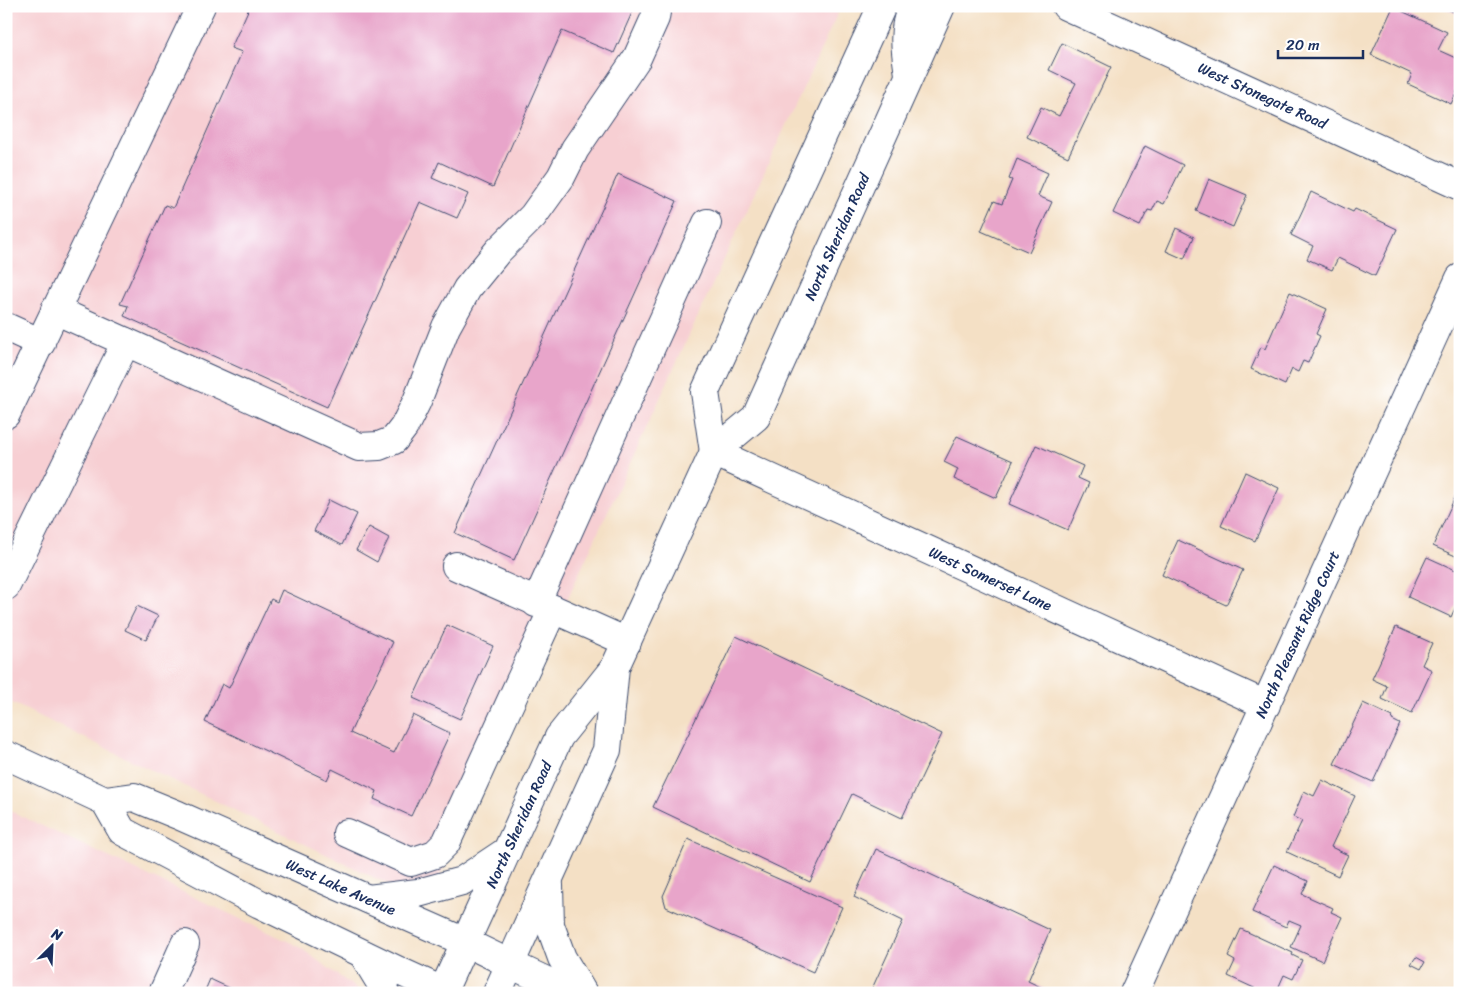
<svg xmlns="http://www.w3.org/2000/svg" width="1466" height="999" font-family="Sriracha,sans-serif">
  <rect width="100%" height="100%" fill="#fff"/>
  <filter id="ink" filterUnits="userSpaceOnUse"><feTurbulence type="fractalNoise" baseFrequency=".02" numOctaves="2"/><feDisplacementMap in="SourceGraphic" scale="10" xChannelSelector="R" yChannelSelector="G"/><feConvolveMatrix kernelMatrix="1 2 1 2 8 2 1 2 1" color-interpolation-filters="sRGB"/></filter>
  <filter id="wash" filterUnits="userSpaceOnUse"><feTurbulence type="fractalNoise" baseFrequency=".0096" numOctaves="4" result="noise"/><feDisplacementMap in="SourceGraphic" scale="20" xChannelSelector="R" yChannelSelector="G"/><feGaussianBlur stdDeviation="1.12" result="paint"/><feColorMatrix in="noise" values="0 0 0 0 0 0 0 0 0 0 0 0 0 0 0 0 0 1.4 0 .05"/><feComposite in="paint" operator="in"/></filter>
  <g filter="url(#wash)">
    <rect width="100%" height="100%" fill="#f4e0c5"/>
    <g fill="#f7cfd3">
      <path d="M6 6H841L427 903 6 700Z"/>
      <path d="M6 809 298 946 357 989 358 993H6Z"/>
    </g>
    <g id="blocks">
      <g fill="#e8a5ca">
        <path d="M250 6H635L614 53 562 31 493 187 439 162 432 178 468 194 457 218 420 202 327 407 124 316 128 306 120 304 165 205 173 208 242 52 231 48Z"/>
        <path d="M1441 6H1460V15Z"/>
        <path d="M1393 7 1447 32 1438 50 1460 60V85L1451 104 1408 84 1412 74 1371 55Z"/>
        <path d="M1062 43 1111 67 1068 157 1027 137 1041 107 1059 116 1076 83 1049 70Z"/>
        <path d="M1145 146 1183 165 1164 204 1157 201 1152 211 1148 210 1140 226 1113 213Z"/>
        <path d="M1017 159 1048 173 1038 196 1052 202 1029 252 981 231 994 201 1002 204 1012 180 1009 179Z"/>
        <path d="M618 174 677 201 514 560 455 533Z"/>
        <path d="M1209 179 1247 195 1233 227 1196 211Z"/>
        <path d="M1311 192 1353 212 1355 209 1397 229 1375 276 1338 258 1332 270 1307 259 1313 246 1291 235Z"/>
        <path d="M1176 228 1194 237 1184 259 1166 251Z"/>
        <path d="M1290 292 1327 309 1316 334 1320 336 1308 363 1303 361 1298 372 1292 369 1285 385 1251 369 1261 347 1265 349Z"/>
        <path d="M957 436 1013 461 996 498 954 479 958 469 944 462Z"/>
        <path d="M1036 445 1083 466 1078 478 1089 483 1068 530 1009 504Z"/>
        <path d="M1245 472 1279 488 1255 541 1221 526Z"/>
        <path d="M1460 486V558L1433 546Z"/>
        <path d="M329 500 357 514 342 545 314 531Z"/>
        <path d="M369 527 389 538 377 562 356 550Z"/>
        <path d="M1178 540 1243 570 1226 605 1162 575Z"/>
        <path d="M1427 557 1460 572V607L1456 606 1451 617 1408 597Z"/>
        <path d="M282 590 393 642 350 733 394 753 413 715 450 733 411 816 374 799 377 791 332 769 327 780 205 722 222 684 229 688 271 599 277 602Z"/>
        <path d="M137 606 158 616 146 640 125 630Z"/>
        <path d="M447 625 493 646 460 719 413 698Z"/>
        <path d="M1396 627 1432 643 1422 665 1432 670 1412 713 1382 699 1387 686 1372 679Z"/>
        <path d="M736 636 942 734 902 818 852 794 810 882 653 807Z"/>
        <path d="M1363 703 1393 717 1392 720 1400 724 1373 782 1334 764Z"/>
        <path d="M1322 780 1355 796 1331 847 1348 855 1338 876 1287 852 1302 821 1293 817 1304 791 1314 796Z"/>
        <path d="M688 839 842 907 813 972 666 907 663 896Z"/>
        <path d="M876 849 1050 930 1028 981 1053 993H870L903 921 854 897Z"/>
        <path d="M1274 865 1308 881 1302 894 1333 908 1331 912 1342 917 1322 961 1291 947 1301 925 1289 920 1286 927 1252 912Z"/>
        <path d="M1241 929 1293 953 1292 955 1302 960 1293 979 1284 975 1276 993H1265L1228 976 1235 961 1228 957Z"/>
        <path d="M1416 957 1425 962 1421 969 1411 964Z"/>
        <path d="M210 979 240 993H204Z"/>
      </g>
    </g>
  </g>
  <g filter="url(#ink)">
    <use href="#blocks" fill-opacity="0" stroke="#3c4a6d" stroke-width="1"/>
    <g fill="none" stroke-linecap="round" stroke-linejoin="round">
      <g stroke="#3c4a6d" stroke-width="30">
        <g id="minor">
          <path id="s1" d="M1066 6 1460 186"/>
          <path d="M55 310 359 447 379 446 394 440 404 427 417 401 446 327 467 289 498 251 533 216 561 177 575 149 637 58 655 18 657 6"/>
          <path d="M6 327 41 343"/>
          <path d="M6 414 201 6"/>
          <path id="s2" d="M714 452 1266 705"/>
          <path d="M456 566C513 592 570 616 627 642"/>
          <path d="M6 586 126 342"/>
          <path d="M536 603 707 223"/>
          <path d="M347 833 411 862 435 854 446 843 553 609"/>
          <path d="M510 964 572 993"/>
          <path d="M163 993 185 944"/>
          <path id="s3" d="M1134 993 1460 278"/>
        </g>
      </g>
      <g stroke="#3c4a6d" stroke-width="30">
        <g id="major">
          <path d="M909 74C905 48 902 31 912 6"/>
          <path d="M714 452 705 392 882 6"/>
          <path id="s4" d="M6 755 105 801 134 797 178 815 465 942 510 964"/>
          <path d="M105 801 122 831 260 904 399 971 447 993"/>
          <path d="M549 885 550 925 562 958 583 993"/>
          <path d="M368 899 418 893 462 881 507 851"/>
          <path d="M363 954 383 987 385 993"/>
          <path id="s5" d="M442 993 559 737 615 667 714 452 756 417 941 6"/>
          <path d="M497 993 607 750 615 667"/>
        </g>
      </g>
      <use href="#minor" stroke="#fff" stroke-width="28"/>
      <use href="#major" stroke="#fff" stroke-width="28"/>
    </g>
  </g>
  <g text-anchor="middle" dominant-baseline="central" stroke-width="4.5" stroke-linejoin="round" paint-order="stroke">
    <g font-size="15" fill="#1b2f5e" stroke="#fff">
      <text stroke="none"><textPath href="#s1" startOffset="216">West Stonegate Road</textPath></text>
      <text stroke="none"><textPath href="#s5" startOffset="860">North Sheridan Road</textPath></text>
      <text stroke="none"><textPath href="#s2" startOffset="304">West Somerset Lane</textPath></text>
      <text stroke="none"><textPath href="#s3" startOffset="394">North Pleasant Ridge Court</textPath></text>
      <text stroke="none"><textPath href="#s5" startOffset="185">North Sheridan Road</textPath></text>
      <text stroke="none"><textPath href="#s4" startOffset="364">West Lake Avenue</textPath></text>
    </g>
  </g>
  <rect width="1466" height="999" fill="none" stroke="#fff" stroke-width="25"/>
  <g transform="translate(52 946) rotate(24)" stroke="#ffffff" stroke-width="4" paint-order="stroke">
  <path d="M0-4L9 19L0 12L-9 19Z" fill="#1b2f5e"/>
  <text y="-8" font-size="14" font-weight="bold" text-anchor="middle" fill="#1b2f5e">N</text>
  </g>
  <path d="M1278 50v8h85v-8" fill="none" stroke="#1b2f5e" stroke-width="2.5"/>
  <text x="1286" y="50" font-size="15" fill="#1b2f5e" stroke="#ffffff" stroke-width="4" paint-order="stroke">20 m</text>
</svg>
